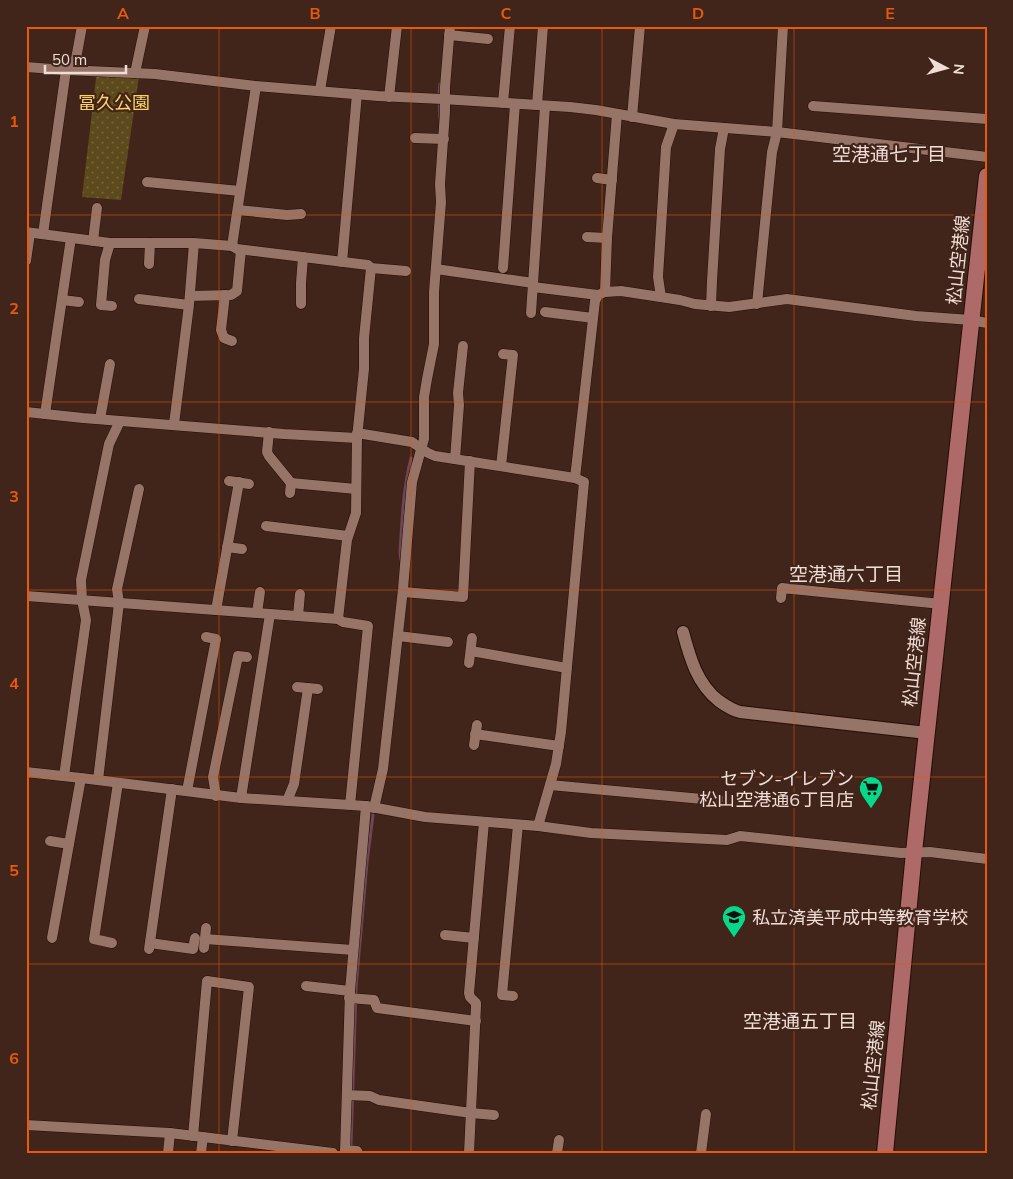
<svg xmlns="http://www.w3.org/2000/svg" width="1013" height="1179" font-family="Mulish,'Noto Sans JP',sans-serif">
  <defs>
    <pattern id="grass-dots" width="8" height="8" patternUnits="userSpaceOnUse" patternTransform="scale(1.25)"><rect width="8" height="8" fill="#5c4a1c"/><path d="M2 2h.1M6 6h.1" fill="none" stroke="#74643c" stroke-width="1.8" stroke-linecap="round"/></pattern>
  </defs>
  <rect width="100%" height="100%" fill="#41251b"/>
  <path fill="url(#grass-dots)" d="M99 74 139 76 121 200 82 197 96 78Z"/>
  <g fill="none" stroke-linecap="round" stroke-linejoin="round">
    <g stroke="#6f4656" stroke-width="3">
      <path d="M440 118 439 94 440 84"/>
      <path d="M401 560 400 553C402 521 403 489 411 458"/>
      <path d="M351 1145 356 987 367 862 373 815"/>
    </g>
    <g stroke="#270d04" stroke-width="11">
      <g id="minor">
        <path d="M449 35 488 39"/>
        <path d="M26 67 66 70 155 74 256 86 378 96 442 99 570 107 596 110 674 124 777 132 987 157"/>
        <path d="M74 70 82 26"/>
        <path d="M135 73 145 26"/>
        <path d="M320 90 331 26"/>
        <path d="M389 97 397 26"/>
        <path d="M503 103 510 26"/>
        <path d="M537 105 543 26"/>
        <path d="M813 106 987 119"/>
        <path d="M632 117 640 26"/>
        <path d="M415 138 444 139"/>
        <path d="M597 178 612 180"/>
        <path d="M147 182 240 191"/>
        <path d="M238 210 287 215 301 214"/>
        <path d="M26 232 110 243H194L232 246 237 249 368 265 371 268 364 338V369L357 438 356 513 347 540 338 619 26 596"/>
        <path d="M43 234 66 70"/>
        <path d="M587 237 607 238"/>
        <path d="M93 241 97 208"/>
        <path d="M110 243 105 260 101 305 112 306"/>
        <path d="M232 246 256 86"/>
        <path d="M26 261 30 233"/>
        <path d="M342 262 357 94"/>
        <path d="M149 264 150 243"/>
        <path d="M371 268 406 271"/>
        <path d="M503 268 515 104"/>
        <path d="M436 269 533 283"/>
        <path d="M533 287 598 295"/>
        <path d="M605 292 607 238 617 114"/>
        <path d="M225 295 221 330 224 338 232 341"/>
        <path d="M190 296 231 295 237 291 241 250"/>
        <path d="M661 297 658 277 666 147 674 124"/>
        <path d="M139 299 189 305"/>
        <path d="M62 300 79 302"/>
        <path d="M301 304V283L303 257"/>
        <path d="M757 304 772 152 777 132 783 26"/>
        <path d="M711 306 712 281 720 149 724 128"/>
        <path d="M545 312 593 318"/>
        <path d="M531 313 545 106"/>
        <path d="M26 412 83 418 284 434 357 438"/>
        <path d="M45 414 71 238"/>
        <path d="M100 419 110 364"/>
        <path d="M174 424 189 305 194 243"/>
        <path d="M269 432 267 452 269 456 291 483"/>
        <path d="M357 433 412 442 428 453 435 456 575 478 584 482 561 732 556 764 538 826"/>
        <path d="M455 459 459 405 458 393 463 346"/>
        <path d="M501 466 513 355 503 354"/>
        <path d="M575 478 595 301 598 295 605 292 621 291 680 300 695 304 729 307 787 299 916 316 971 320 987 323"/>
        <path d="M229 481 249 484"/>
        <path d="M290 493 291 483 356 489"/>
        <path d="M266 526 348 536"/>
        <path d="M227 547 242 549"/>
        <path d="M403 592 463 597 470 461"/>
        <path d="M781 598 782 588 941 604"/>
        <path d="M216 610 239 482"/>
        <path d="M257 613 260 592"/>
        <path d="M298 616 300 594"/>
        <path d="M338 619 343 622 368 626 350 805"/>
        <path d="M398 636 448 642"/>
        <path d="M471 651 567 668"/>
        <path d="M469 663 472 638"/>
        <path d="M297 687 318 689"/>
        <path d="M475 734 559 746"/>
        <path d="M474 745 477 725"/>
        <path d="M26 772 81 778 241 798 366 806 425 817 538 826 591 833 727 840 740 836 901 853 930 852 987 859"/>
        <path d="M64 776 86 620 82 600 81 580 109 444 120 421"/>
        <path d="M98 780 119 603 117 589 119 580 139 489"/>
        <path d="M550 785 724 801"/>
        <path d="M187 791 216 639 206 637"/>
        <path d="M216 796 213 777 238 656 247 657"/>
        <path d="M241 798 270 614"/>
        <path d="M287 801 294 784 308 688"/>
        <path d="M374 808 383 769 403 589 412 482 424 439V397L427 379 434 344V292L441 202 440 184 445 112V87L450 26"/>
        <path d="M50 841 69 844"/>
        <path d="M445 935 474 938"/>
        <path d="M52 938 81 778"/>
        <path d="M205 939 353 950"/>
        <path d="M112 943 94 939 118 783"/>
        <path d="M150 943 193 949 195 938"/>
        <path d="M204 948 206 928"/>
        <path d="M149 949 172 789"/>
        <path d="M306 986 350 991"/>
        <path d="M513 996 502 995 518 825"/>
        <path d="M349 998 374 1000 377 1008 476 1021"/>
        <path d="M347 1095 370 1096 379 1100 471 1113 494 1115"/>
        <path d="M26 1125 170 1133 333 1153"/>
        <path d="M193 1136 207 981 249 987 232 1141"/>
        <path d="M345 1150 357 1151 358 1153"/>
        <path d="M168 1153 170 1133"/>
        <path d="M201 1153 203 1137"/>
        <path d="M345 1153 350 991 366 806"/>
        <path d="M469 1153 476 1006V1003L470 997 469 993 484 822"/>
        <path d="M557 1153 559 1140"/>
        <path d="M701 1153 706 1114"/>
      </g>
    </g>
    <g stroke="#270d04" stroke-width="14">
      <path id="tertiary" d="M683 632C690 658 697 684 719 701 726 706 732 710 740 712L927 733"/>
    </g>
    <g stroke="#270d04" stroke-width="18">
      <path id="primary" d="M885 1153 914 852 987 176"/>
    </g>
    <use href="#minor" stroke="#967467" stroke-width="10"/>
    <use href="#tertiary" stroke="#967467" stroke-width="12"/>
    <use href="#primary" stroke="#ad6a68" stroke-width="16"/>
  </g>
  <path fill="none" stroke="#e8590c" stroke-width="1" stroke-opacity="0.55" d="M219 26V1153M411 26V1153M602 26V1153M794 26V1153M26 215H987M26 402H987M26 590H987M26 777H987M26 964H987"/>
  <defs>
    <g id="supermarket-pin" transform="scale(1.25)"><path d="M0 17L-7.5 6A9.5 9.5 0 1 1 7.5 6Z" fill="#07d98b" stroke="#41251b"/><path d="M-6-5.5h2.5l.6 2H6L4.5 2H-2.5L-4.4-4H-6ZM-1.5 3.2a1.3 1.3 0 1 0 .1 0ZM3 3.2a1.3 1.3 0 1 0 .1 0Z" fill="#111"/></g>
    <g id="school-pin" transform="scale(1.25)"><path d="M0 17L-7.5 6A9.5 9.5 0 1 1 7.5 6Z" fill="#07d98b" stroke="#41251b"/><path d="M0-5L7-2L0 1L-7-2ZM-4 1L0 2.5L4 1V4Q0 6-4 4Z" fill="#111"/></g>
  </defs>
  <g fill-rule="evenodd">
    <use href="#supermarket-pin" x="871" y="788"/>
    <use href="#school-pin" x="734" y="917"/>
  </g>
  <g text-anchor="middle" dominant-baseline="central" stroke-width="4.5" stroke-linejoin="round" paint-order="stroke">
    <g font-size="18" fill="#fdd368" stroke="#41251b">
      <text x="114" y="102">冨久公園</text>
    </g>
    <g font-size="18" fill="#f0ddd6" stroke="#41251b">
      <text transform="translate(958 260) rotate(-84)">松山空港線</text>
      <text transform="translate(914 662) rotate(-84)">松山空港線</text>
      <text transform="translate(873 1065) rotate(-84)">松山空港線</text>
    </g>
    <g font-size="18" fill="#f0ddd6" stroke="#41251b" text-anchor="end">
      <text x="854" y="778">セブン-イレブン<tspan x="854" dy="21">松山空港通6丁目店</tspan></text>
      <text x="752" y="917" text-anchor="start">私立済美平成中等教育学校</text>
    </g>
    <g font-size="19" fill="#f0ddd6" stroke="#41251b">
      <text x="889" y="154">空港通七丁目</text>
      <text x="846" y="574">空港通六丁目</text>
      <text x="800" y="1021">空港通五丁目</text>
    </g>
  </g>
  <rect width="1013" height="1179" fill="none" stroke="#41251b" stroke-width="55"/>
  <g transform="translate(946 68) rotate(96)" stroke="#41251b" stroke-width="4" paint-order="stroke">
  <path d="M0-4L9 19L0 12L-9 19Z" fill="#f0ddd6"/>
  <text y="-8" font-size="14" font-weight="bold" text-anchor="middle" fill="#f0ddd6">N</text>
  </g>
  <path d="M45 65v8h81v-8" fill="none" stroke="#f0ddd6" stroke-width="2.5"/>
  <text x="52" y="65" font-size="15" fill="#f0ddd6" stroke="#41251b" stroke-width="4" paint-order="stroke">50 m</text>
  <rect x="28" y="28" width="958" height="1124" fill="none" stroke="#e8590c" stroke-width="2"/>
  <g font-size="16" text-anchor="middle" font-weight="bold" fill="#e8590c">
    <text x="123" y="19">A</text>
    <text x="315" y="19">B</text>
    <text x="506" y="19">C</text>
    <text x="698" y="19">D</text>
    <text x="890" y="19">E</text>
    <text x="14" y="127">1</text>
    <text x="14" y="314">2</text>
    <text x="14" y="502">3</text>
    <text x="14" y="689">4</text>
    <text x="14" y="876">5</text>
    <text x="14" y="1064">6</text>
  </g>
</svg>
